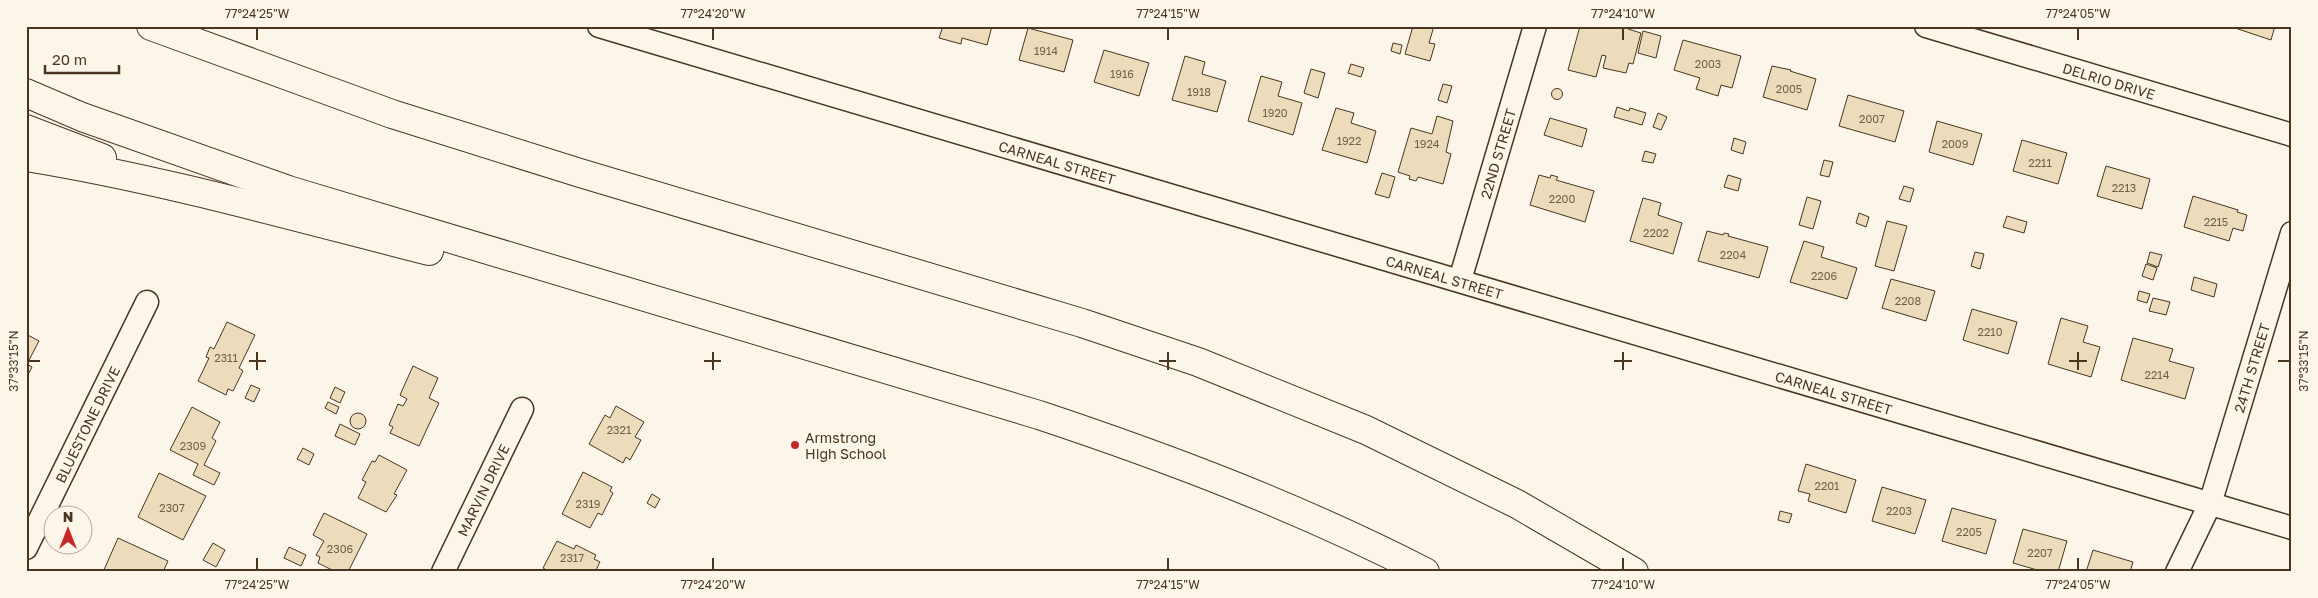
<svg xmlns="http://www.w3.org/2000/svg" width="2318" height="598" font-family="'Golos Text',sans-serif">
  <rect width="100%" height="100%" fill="#fbf6e9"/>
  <g fill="#ecdcbc" stroke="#4a3520">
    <path d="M943 26H992L987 45 962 38 961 44 939 38Z"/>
    <path d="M1413 26H1434L1429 43 1435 44 1430 61 1405 54Z"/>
    <path d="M1580 26H1629L1628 29 1641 33 1633 64 1629 63 1626 73 1603 68 1606 56 1602 55 1596 77 1568 70Z"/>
    <path d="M2229 26H2275L2271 40Z"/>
    <path d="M1028 28 1073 40 1064 72 1019 60Z"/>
    <path d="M1643 31 1661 36 1656 58 1638 53Z"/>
    <path d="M1683 40 1741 56 1732 88 1721 85 1718 96 1696 89 1700 78 1674 70Z"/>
    <path d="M1393 43 1402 45 1400 54 1391 51Z"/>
    <path d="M1104 50 1149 63 1139 96 1094 82Z"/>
    <path d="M1185 56 1205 62 1202 74 1226 81 1217 112 1172 100Z"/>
    <path d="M1351 64 1364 68 1361 77 1348 73Z"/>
    <path d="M1772 66 1791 70 1790 71 1816 79 1807 110 1763 97Z"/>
    <path d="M1311 69 1325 73 1318 98 1304 93Z"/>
    <path d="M1261 76 1282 82 1278 96 1302 103 1293 135 1248 121Z"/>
    <path d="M1443 84 1452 86 1447 103 1438 100Z"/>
    <circle cx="1557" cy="94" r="5.5"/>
    <path d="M1848 95 1904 111 1895 142 1839 126Z"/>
    <path d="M1617 107 1629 111 1630 108 1646 113 1642 125 1614 117Z"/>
    <path d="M1336 108 1354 113 1351 123 1376 131 1367 163 1322 150Z"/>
    <path d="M1658 113 1667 117 1661 130 1653 127Z"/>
    <path d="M1437 116 1453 121 1446 152 1451 154 1443 184 1418 177 1416 181 1409 179 1410 176 1398 172 1411 128 1432 134Z"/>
    <path d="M1550 118 1587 129 1582 147 1544 135Z"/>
    <path d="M1937 121 1982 134 1973 165 1929 152Z"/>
    <path d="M1734 138 1746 142 1743 154 1731 150Z"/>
    <path d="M2022 140 2067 153 2058 184 2013 171Z"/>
    <path d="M1645 151 1656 154 1653 163 1642 161Z"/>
    <path d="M1824 160 1833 162 1829 177 1820 175Z"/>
    <path d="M2106 166 2150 179 2142 209 2097 196Z"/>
    <path d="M1382 173 1395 177 1389 198 1375 194Z"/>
    <path d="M1539 175 1550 178 1551 175 1558 177 1556 180 1594 191 1585 222 1530 205Z"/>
    <path d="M1728 175 1741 179 1738 191 1724 187Z"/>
    <path d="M1904 186 1914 189 1910 202 1899 199Z"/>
    <path d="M2193 196 2238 210 2237 212 2247 215 2243 231 2233 228 2229 241 2184 227Z"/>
    <path d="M1807 197 1821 201 1813 229 1799 225Z"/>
    <path d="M1643 198 1661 203 1658 215 1682 223 1673 254 1630 241Z"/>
    <path d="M1859 213 1869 217 1866 227 1856 223Z"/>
    <path d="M2007 216 2027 222 2024 233 2003 227Z"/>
    <path d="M1887 221 1907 226 1894 271 1875 266Z"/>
    <path d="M1707 231 1723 235 1724 233 1729 234 1728 236 1768 247 1759 278 1698 261Z"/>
    <path d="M1804 241 1824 247 1821 257 1857 268 1847 299 1790 282Z"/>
    <path d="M1975 252 1984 254 1980 269 1971 266Z"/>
    <path d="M2150 252 2162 255 2158 267 2147 263Z"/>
    <path d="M2146 264 2157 268 2153 280 2142 276Z"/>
    <path d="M2194 277 2217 284 2214 297 2191 290Z"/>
    <path d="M1891 279 1935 291 1926 321 1882 308Z"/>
    <path d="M2139 291 2150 294 2147 303 2137 300Z"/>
    <path d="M2153 298 2170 302 2166 315 2149 311Z"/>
    <path d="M1972 309 2017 322 2008 354 1963 340Z"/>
    <path d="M2061 318 2088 326 2083 342 2100 347 2091 377 2048 364Z"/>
    <path d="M227 322 255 335 239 368 243 371 233 391 228 389 226 395 198 381 209 358 206 357 210 347 214 349Z"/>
    <path d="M26 334 39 341 27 364 32 367 29 373 26 371Z"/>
    <path d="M2133 338 2173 349 2169 361 2194 368 2185 399 2121 380Z"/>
    <path d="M413 366 438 378 429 398 439 403 419 446 390 433 393 427 389 425 398 404 403 406 407 399 400 395Z"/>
    <path d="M251 385 260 389 254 402 245 398Z"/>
    <path d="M335 387 345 392 340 403 330 398Z"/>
    <path d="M328 402 339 407 336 414 325 408Z"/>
    <path d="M616 406 644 422 635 437 641 440 630 460 626 457 623 463 589 444 605 415 610 418Z"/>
    <path d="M192 407 220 422 212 438 216 441 204 465 220 473 214 485 193 475 198 464 170 450Z"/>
    <circle cx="358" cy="421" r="8"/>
    <path d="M340 424 360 434 355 445 335 436Z"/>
    <path d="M303 448 314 454 309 465 297 459Z"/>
    <path d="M379 455 407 470 394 494 397 495 386 512 358 498 366 482 362 480 372 461 375 462Z"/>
    <path d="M1806 464 1856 480 1846 513 1808 501 1810 494 1798 491Z"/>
    <path d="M583 472 612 487 610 491 613 493 602 515 598 513 590 528 562 514Z"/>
    <path d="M159 473 206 496 183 540 138 517Z"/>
    <path d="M1882 487 1926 500 1915 534 1872 521Z"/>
    <path d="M652 494 660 499 655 508 647 503Z"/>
    <path d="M1952 508 1996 520 1986 554 1942 541Z"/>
    <path d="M1780 511 1792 514 1789 523 1778 520Z"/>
    <path d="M324 513 367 534 348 572H336L318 563 320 557 316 555 324 541 313 535Z"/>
    <path d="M2023 529 2067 541 2058 572H2044L2013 563Z"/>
    <path d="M118 538 168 561 163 572H103Z"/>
    <path d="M557 541 574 549 576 545 596 555 594 559 600 562 595 572H550L543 568Z"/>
    <path d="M213 543 225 550 216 567 203 560Z"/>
    <path d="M289 547 306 555 301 566 284 558Z"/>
    <path d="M2093 550 2133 562 2130 572H2086Z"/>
  </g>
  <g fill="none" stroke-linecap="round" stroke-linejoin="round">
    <g stroke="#4a3520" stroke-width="25">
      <g id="street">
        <path id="s1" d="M599 26 2292 528"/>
        <path id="s2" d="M1926 26 2292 135"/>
        <path id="s3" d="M1460 280 1535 26"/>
        <path id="s4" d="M26 548 147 302"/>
        <path id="s5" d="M443 572 522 409"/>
        <path id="s6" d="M2177 572 2210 504 2292 233"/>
      </g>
    </g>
    <g stroke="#4a3520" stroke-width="30">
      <g id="highway">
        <path d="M151 26 392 114 580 173 1082 323 1198 362 1366 430 1517 504 1634 572"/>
        <path d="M26 93 82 117 288 190 1039 415C1171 459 1300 508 1425 572"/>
        <path d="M26 129 102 158"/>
        <path d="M26 157C162 179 295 217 429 251"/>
      </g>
    </g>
    <use href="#street" stroke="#fbf6e9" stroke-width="22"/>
    <use href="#highway" stroke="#fbf6e9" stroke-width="28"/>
  </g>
  <path fill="none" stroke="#4a3520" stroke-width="2" d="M257 28V40M713 28V40M1168 28V40M1623 28V40M2078 28V40M257 352V370M713 352V370M1168 352V370M1623 352V370M2078 352V370M28 361H40M249 361H266M704 361H721M1159 361H1176M1614 361H1632M2069 361H2087M2278 361H2290M257 558V570M713 558V570M1168 558V570M1623 558V570M2078 558V570"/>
  <circle fill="#c62828" stroke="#fbf6e9" stroke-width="2" cx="795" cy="445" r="5"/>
  <g text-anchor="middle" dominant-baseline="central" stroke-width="4" stroke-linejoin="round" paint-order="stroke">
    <g font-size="11" fill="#725f47">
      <text x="1046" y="50">1914</text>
      <text x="1708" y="63">2003</text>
      <text x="1122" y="73">1916</text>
      <text x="1789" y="88">2005</text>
      <text x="1199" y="91">1918</text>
      <text x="1275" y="112">1920</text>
      <text x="1872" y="118">2007</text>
      <text x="1349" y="140">1922</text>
      <text x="1427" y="143">1924</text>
      <text x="1955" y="143">2009</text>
      <text x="2040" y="162">2211</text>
      <text x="2124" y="187">2213</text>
      <text x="1562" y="198">2200</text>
      <text x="2216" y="221">2215</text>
      <text x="1656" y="232">2202</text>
      <text x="1733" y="254">2204</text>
      <text x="1824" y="275">2206</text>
      <text x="1908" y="300">2208</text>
      <text x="1990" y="331">2210</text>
      <text x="226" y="357">2311</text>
      <text x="2157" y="374">2214</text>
      <text x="619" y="429">2321</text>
      <text x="193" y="445">2309</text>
      <text x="1827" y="485">2201</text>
      <text x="588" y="503">2319</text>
      <text x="172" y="507">2307</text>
      <text x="1899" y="510">2203</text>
      <text x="1969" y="531">2205</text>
      <text x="340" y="548">2306</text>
      <text x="2040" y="552">2207</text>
      <text x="572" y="557">2317</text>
    </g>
    <g font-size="14" fill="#4a3520" stroke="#fbf6e9">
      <text stroke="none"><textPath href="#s2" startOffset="191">DELRIO DRIVE</textPath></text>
      <text stroke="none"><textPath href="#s3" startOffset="132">22ND STREET</textPath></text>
      <text stroke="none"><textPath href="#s1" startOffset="478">CARNEAL STREET</textPath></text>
      <text stroke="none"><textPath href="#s1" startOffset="882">CARNEAL STREET</textPath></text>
      <text stroke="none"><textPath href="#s6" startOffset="218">24TH STREET</textPath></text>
      <text stroke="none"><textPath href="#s1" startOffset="1288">CARNEAL STREET</textPath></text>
      <text stroke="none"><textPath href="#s4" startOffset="138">BLUESTONE DRIVE</textPath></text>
      <text stroke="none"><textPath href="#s5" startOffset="91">MARVIN DRIVE</textPath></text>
    </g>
    <g font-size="14" fill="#4a3520" stroke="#fbf6e9" text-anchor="start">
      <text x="805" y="437">Armstrong<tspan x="805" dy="16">High School</tspan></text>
    </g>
  </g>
  <rect width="2318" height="598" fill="none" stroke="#fbf6e9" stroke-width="55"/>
  <g transform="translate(68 530)"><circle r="24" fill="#fbf6e9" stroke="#b4a999"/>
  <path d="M0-4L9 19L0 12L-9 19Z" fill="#c62828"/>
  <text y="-8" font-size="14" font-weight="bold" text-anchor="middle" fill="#4a3520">N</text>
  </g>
  <path d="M45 65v8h74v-8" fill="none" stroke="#4a3520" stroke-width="2.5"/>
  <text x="52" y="65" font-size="15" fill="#4a3520" stroke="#fbf6e9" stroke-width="4" paint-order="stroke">20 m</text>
  <rect x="28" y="28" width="2262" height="542" fill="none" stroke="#4a3520" stroke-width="2"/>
  <g font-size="12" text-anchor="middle" fill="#4a3520">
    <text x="257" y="18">77°24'25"W</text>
    <text x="713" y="18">77°24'20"W</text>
    <text x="1168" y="18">77°24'15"W</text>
    <text x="1623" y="18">77°24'10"W</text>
    <text x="2078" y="18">77°24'05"W</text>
    <text transform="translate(14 361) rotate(-90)" y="4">37°33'15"N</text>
    <text transform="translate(2304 361) rotate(-90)" y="4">37°33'15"N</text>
    <text x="257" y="589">77°24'25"W</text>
    <text x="713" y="589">77°24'20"W</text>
    <text x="1168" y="589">77°24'15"W</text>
    <text x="1623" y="589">77°24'10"W</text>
    <text x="2078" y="589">77°24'05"W</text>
  </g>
</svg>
